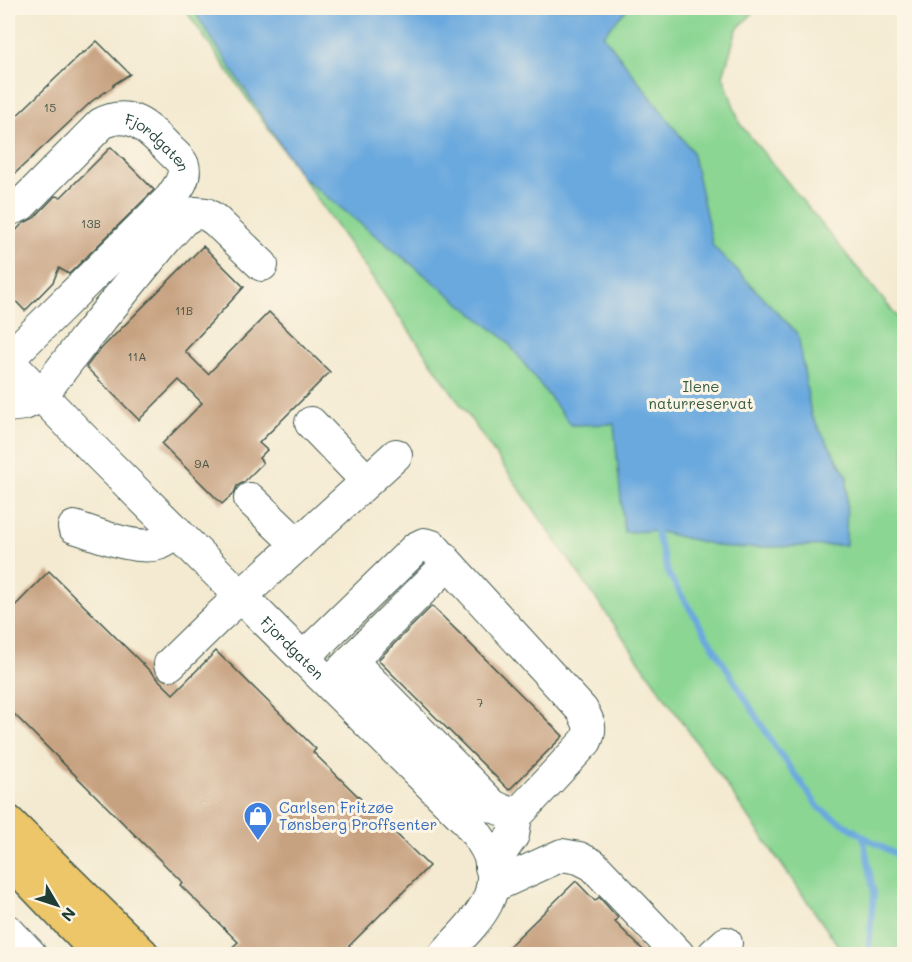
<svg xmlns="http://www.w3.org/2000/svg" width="912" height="962" font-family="Mali,sans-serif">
  <rect width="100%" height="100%" fill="#fcf5e5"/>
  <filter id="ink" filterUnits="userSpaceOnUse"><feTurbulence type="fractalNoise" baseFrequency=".0167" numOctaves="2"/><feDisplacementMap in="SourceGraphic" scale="12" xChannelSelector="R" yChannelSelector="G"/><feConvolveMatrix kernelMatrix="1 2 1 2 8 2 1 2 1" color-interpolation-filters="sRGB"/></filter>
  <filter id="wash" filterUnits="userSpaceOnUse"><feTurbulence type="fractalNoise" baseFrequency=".008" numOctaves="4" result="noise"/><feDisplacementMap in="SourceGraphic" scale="24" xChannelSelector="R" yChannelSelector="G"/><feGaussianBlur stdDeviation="1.35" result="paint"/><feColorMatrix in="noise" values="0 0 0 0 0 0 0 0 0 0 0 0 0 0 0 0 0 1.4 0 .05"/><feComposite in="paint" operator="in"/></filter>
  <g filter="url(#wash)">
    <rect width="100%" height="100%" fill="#f4ead1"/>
    <path fill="#8bd693" stroke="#558a64" stroke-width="1.5" d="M184 8H758L737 29 723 76 740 124 904 325V954H844Z"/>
    <path fill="#6ba9de" stroke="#457389" stroke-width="1.5" d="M192 8H628L603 35 692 151 713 246 798 334 811 415 847 476 846 545 728 548 656 531 624 532 614 424 571 425 506 340 301 176Z"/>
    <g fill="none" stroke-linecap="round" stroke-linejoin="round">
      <g stroke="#6ba9de" stroke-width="6">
        <path d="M656 531 669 575 774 745 820 809 863 836 904 859"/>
        <path d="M863 836 874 894 868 954"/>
      </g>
    </g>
    <g id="blocks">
      <g fill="#c7a281">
        <path d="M97 41 130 74 113 85 114 86 92 101 8 180V124L83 52 84 53Z"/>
        <path d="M111 147 154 190 69 274 59 268 53 282 25 311 8 293V239L22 224 34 218 55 196 61 197Z"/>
        <path d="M203 246 244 287 185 351 208 374 269 312 330 372 259 443 267 450 259 458 263 463 244 482 237 486 234 493 222 504 162 444 202 403 179 380 139 420 86 367 96 354Z"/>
        <path d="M49 571 173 694 216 651 226 661H227L316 749 313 752 429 866 341 954H225L238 942 180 885 182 882 8 708V613Z"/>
        <path d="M432 606 563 736 509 790 378 660Z"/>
        <path d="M576 881 595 901 599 897 618 918 615 922 647 954H501Z"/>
      </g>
    </g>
  </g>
  <g filter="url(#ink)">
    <use href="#blocks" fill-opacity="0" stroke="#3f574c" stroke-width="1.5"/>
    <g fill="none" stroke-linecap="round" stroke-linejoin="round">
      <g stroke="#3f574c" stroke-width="34">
        <g id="minor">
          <path id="s1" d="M8 210 21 205 101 124C130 108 148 128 168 148 172 153 181 159 183 165 187 178 177 189 170 199L8 359"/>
          <path id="s2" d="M8 361 102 458 466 820C474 831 484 842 489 855 505 899 471 925 445 954"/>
          <path d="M8 406 24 404 41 396 84 340 166 239 183 220 195 213 206 214 215 220 262 265"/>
          <path d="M311 423 367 481"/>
          <path d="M250 499 298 545"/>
          <path d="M74 527C97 534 138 552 161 543 167 541 172 536 177 532"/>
          <path d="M303 658 416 548 424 544 432 546 582 710C589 723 592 727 586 741L516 816 513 835 491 867"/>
          <path d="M351 661 493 806 516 816"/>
          <path d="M170 664 215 620 396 455"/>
          <path d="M336 676 448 564"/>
          <path d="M494 886 562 855 579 858 593 865 678 954"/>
          <path d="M8 931 30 954"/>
          <path d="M714 954 726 943"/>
        </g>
      </g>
      <g stroke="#3f574c" stroke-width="36">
        <g id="major">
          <path d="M8 822 142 954"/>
          <path d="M8 858 100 954"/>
        </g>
      </g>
      <use href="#minor" stroke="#fff" stroke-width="32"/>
      <use href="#major" stroke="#ecc669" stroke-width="33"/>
    </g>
  </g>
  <defs>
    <g id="shop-pin" transform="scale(1.5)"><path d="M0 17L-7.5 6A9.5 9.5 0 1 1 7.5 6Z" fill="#3f7fe0" stroke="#fcf5e5"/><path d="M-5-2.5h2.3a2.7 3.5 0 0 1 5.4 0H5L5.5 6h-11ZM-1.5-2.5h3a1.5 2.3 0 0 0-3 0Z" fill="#fff"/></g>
  </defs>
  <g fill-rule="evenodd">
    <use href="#shop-pin" x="258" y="816"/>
  </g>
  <g text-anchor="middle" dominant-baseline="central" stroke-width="6" stroke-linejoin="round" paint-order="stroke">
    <g font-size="12" fill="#495647">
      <text x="50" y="107">15</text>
      <text x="91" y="223">13B</text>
      <text x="184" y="310">11B</text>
      <text x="137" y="356">11A</text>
      <text x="202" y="463">9A</text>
      <text x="480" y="702">7</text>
    </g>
    <g font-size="15" fill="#1f3d34" stroke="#fcf5e5">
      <text stroke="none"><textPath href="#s1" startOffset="194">Fjordgaten</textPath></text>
      <text stroke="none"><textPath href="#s2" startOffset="404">Fjordgaten</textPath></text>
    </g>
    <g font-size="15" fill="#355c47" stroke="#fcf5e5">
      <text x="701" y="386">Ilene<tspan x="701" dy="17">naturreservat</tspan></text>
    </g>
    <g font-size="15" fill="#366cbe" stroke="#fcf5e5" text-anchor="start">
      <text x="279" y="807">Carlsen Fritzøe<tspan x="279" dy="17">Tønsberg Proffsenter</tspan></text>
    </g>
  </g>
  <rect width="912" height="962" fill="none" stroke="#fcf5e5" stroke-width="30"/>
  <g transform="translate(57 905) rotate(129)" stroke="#fcf5e5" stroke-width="4.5" paint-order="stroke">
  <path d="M0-4.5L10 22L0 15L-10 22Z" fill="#1f3d34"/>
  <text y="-9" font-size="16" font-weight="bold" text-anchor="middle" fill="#1f3d34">N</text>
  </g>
</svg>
